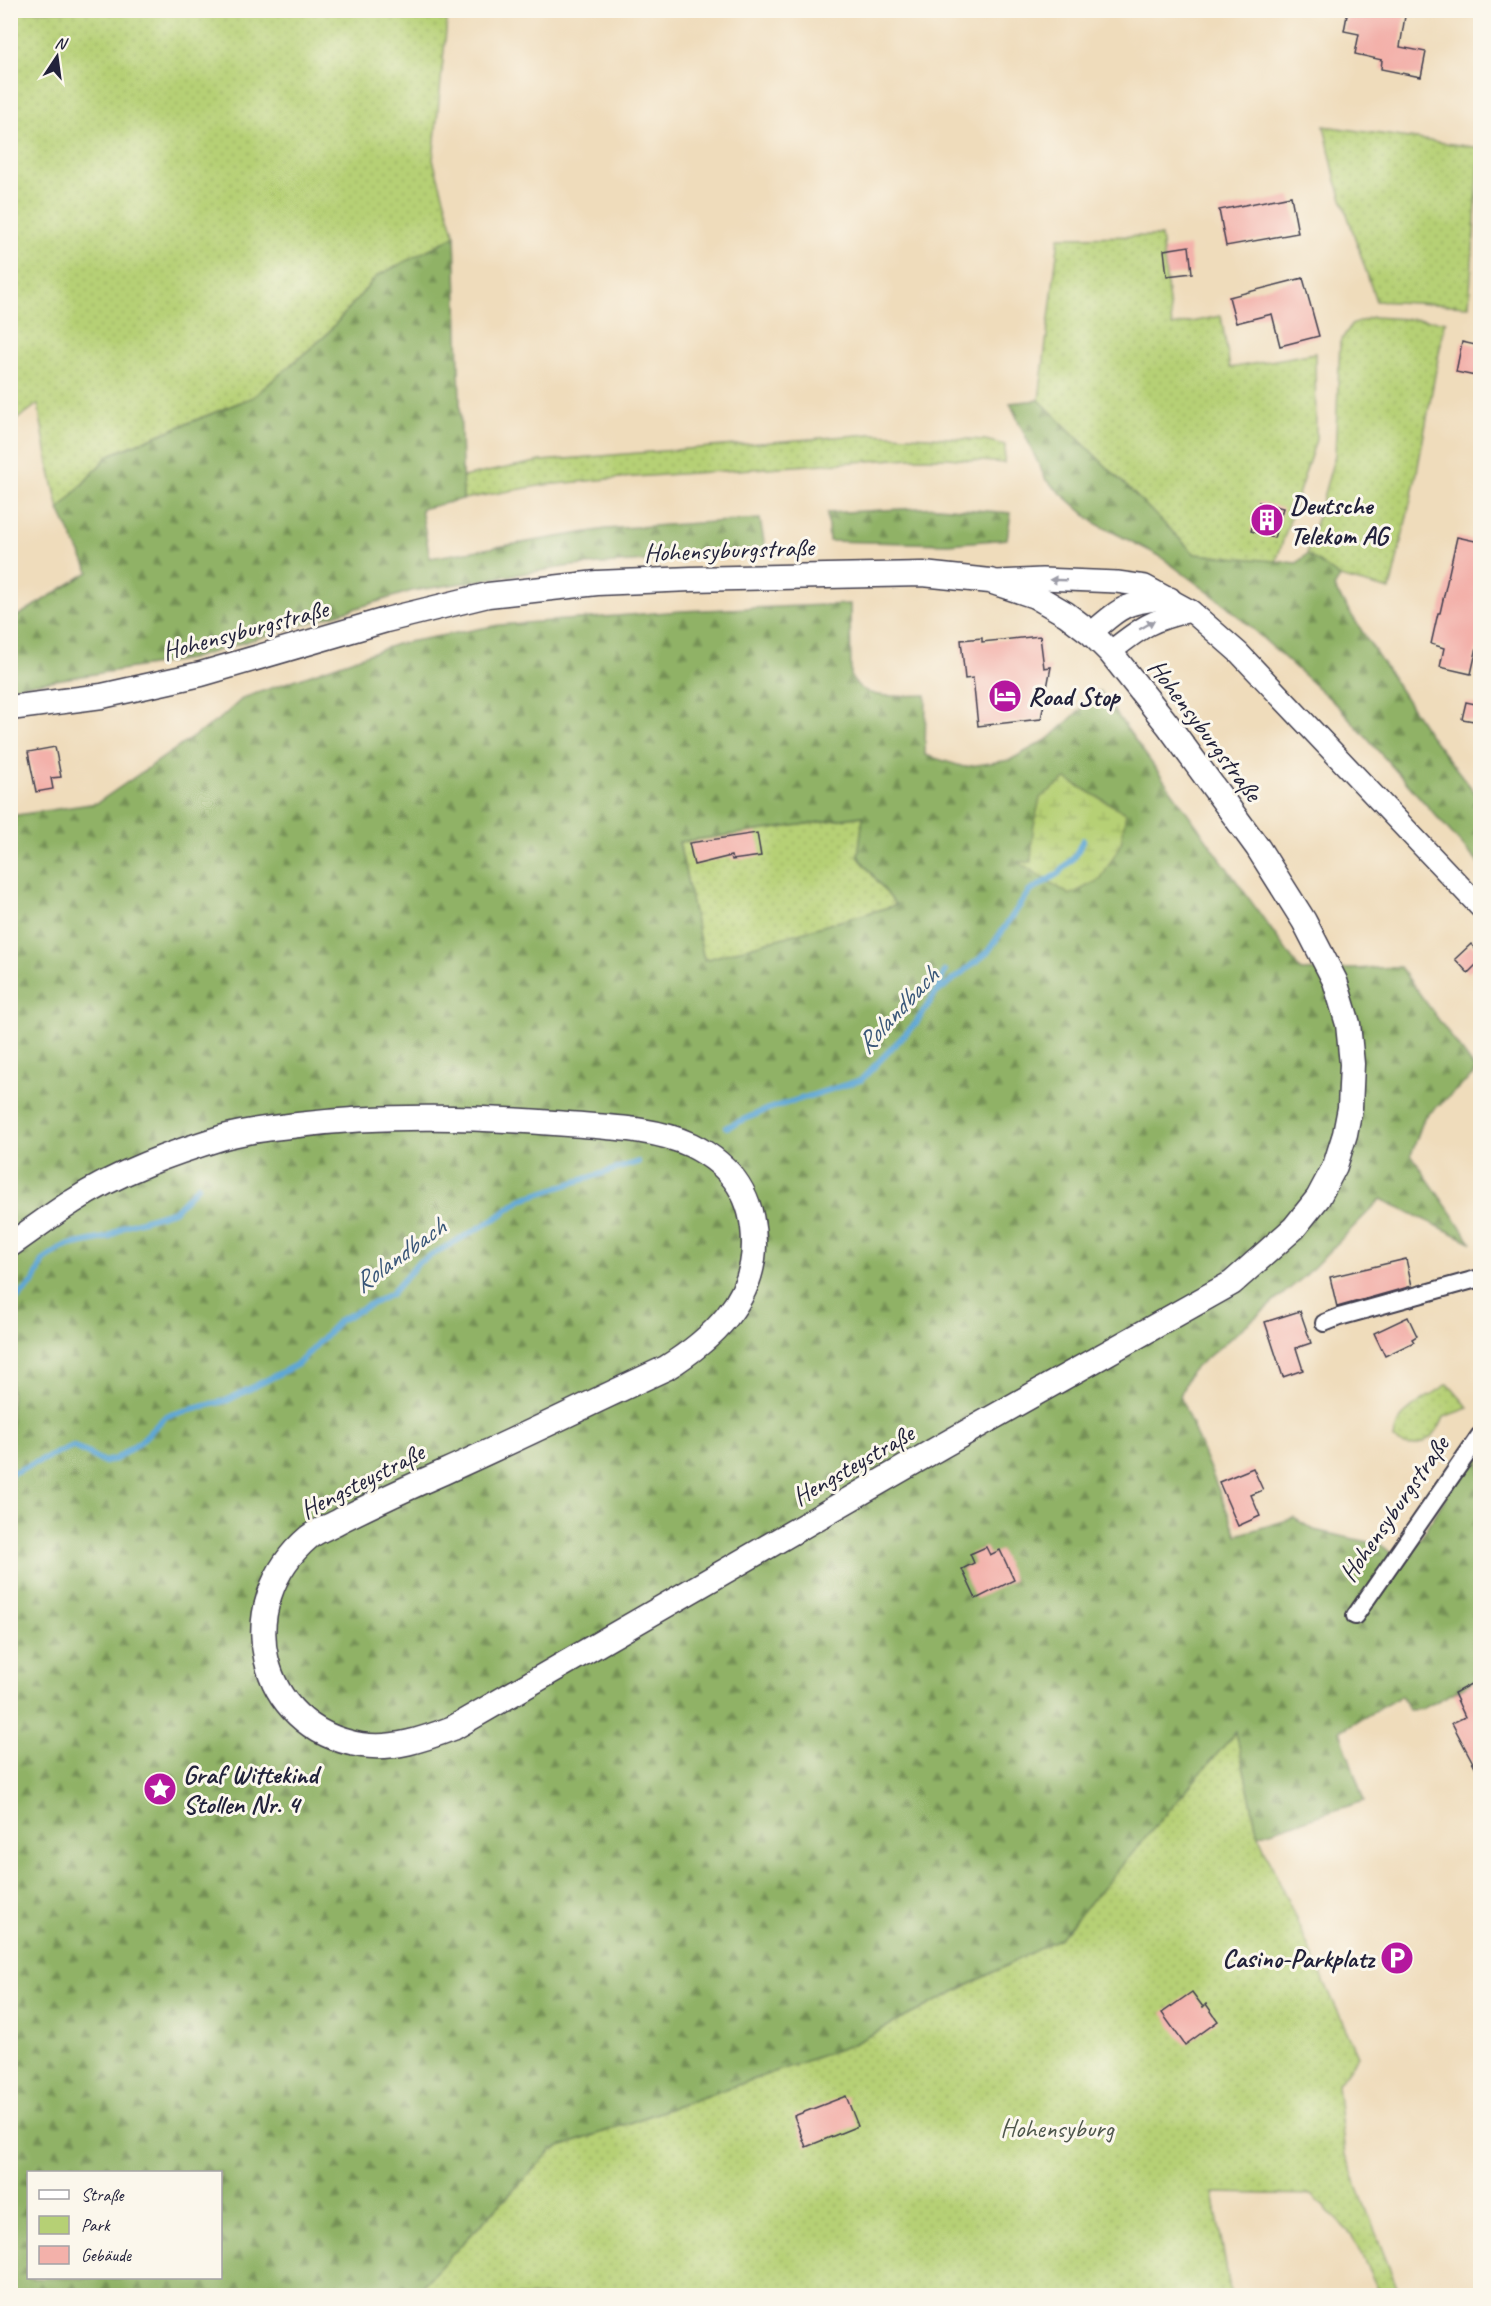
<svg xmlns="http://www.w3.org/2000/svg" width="1491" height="2306" font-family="Caveat,sans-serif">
  <defs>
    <pattern id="green-dots" width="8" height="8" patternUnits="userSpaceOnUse" patternTransform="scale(1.5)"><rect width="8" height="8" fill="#b6d075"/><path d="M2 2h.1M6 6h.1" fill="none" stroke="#9cb266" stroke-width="1.8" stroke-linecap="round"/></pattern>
    <pattern id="forest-firs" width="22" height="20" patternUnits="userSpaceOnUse" patternTransform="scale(1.5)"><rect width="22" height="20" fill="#90b266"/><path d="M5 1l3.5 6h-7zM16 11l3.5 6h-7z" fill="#759055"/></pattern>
    <pattern id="wetland-marsh" width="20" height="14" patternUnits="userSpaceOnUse" patternTransform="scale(1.5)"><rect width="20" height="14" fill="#b6d075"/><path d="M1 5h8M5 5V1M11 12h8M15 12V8" fill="none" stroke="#9cb266"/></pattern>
  </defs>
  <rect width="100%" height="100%" fill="#fbf7ec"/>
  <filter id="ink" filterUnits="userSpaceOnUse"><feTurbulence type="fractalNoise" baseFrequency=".0167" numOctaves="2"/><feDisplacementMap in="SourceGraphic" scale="12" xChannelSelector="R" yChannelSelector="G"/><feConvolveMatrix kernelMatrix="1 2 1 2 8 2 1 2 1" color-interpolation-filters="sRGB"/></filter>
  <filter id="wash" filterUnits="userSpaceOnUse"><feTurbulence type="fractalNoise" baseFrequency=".008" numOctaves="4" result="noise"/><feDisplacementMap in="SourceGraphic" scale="24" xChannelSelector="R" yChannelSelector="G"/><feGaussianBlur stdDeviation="1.35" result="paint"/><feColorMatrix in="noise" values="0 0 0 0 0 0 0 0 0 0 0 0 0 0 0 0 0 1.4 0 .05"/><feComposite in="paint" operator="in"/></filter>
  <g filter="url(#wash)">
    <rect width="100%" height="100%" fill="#efdcbb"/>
    <g fill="url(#green-dots)" stroke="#6c7958" stroke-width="1.5">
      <path d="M10 11H448L433 160 455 236 377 276 325 336 253 397 109 455 59 510 49 467 38 404 12 423 11 419Z"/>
      <path d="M1324 126 1480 148 1469 306 1376 301 1336 181Z"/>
      <path d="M1161 236 1172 326 1221 316 1230 368 1315 353 1316 440 1276 562 1195 554 1039 400 1059 237Z"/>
      <path d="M1372 317 1445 321 1416 477 1390 590 1340 577 1307 554 1335 455 1340 342 1351 325Z"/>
      <path d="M871 434 985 440 1005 445 1004 463 947 458H911L620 478 544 485 463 499 462 477 541 461Z"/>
      <path d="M864 816 858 856 896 905 704 961 679 842Z"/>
      <path d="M1448 1384 1469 1408 1444 1417C1437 1437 1414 1455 1394 1440 1394 1411 1427 1399 1448 1384Z"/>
      <path d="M1236 1731 1258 1835 1358 2056 1337 2085 1345 2155 1400 2295H1381L1351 2234 1312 2195 1213 2193 1231 2295 416 2296 420 2288 552 2150 851 2045 1060 1938Z"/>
    </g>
    <g fill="url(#forest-firs)" stroke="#596a50" stroke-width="1.5" fill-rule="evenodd">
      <path d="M455 236 463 499 421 509 430 558 606 529 760 519 766 553 571 566 412 591 190 659 11 687V620L89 572 59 510 109 455 253 397 325 336 377 276Z"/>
      <path d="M1039 400 1195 554 1297 563 1307 554 1340 577 1334 588 1428 733 1480 799V865L1339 707 1227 606 1158 555 1095 523 1046 480 1010 403Z"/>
      <path d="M938 507 1011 513 1007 539 948 544 829 541 827 513Z"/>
      <path d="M850 604 851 677C866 703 900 695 926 695L925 755 964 767 1010 760 1050 738 1100 691 1301 971 1400 967 1477 1072 1424 1118 1411 1155 1471 1242 1381 1199 1306 1275 1190 1372 1180 1396 1237 1535 1294 1518 1314 1530 1381 1545 1405 1564 1480 1441V1679L1422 1709 1409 1710 1401 1696 1340 1731 1364 1801 1258 1835 1236 1732 1060 1938 851 2045 552 2150 420 2288 416 2295 11 2296V816L97 803 222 717 243 698 397 644 499 625 681 611ZM863 816 858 856 896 905 704 960 679 842ZM28 2172H220V2278H28Z"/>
    </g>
    <path fill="url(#wetland-marsh)" stroke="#6c7958" stroke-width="1.5" d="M1066 779 1126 813 1121 843 1101 879 1070 895 1018 862H1031L1033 830 1040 798Z"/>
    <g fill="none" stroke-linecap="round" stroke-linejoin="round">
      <g stroke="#5fa7d6" stroke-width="6">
        <path d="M935 994 945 971"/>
        <path d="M727 1127 768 1109 861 1080 916 1023 935 994 987 953 1029 892 1059 873 1076 855 1083 840"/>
        <path d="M10 1306 34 1281 43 1261 65 1246 109 1237 124 1226 174 1211 198 1186"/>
        <path d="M10 1474 73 1446 104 1462 116 1459 141 1441 166 1416 228 1400 298 1364 340 1320 391 1294 419 1262 495 1219 522 1199 638 1162"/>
      </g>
    </g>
    <g id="blocks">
      <g fill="#f3b1aa">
        <path d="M1348 10H1406L1400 47 1426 52 1421 77 1381 69 1382 60 1355 54 1359 34 1344 31Z"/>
        <path d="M1291 196 1298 233 1226 246 1219 210Z"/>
        <path d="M1189 246 1192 273 1167 276 1164 250Z"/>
        <path d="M1303 278 1319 336 1280 346 1272 314 1236 323 1229 297Z"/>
        <path d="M1462 342 1480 346V377L1456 372Z"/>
        <path d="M1259 502 1283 508 1274 538 1251 531Z"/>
        <path d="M1457 537 1480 542V634L1471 674 1440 667 1444 648 1431 644 1438 613H1440Z"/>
        <path d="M1040 636 1044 668 1051 667 1041 719 978 726 973 678 965 679 961 640 982 638V642Z"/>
        <path d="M1466 702 1480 705V722L1462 719Z"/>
        <path d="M55 747 61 777 51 778 53 789 36 792 28 752Z"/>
        <path d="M757 833 761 856 732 860 731 856 694 865 689 843Z"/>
        <path d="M1471 944 1480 954V961L1468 973 1455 959Z"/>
        <path d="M1406 1259 1412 1286 1337 1307 1330 1277Z"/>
        <path d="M1300 1311 1311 1343 1296 1348 1303 1370 1283 1377 1265 1322Z"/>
        <path d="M1408 1317 1417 1336 1412 1339 1414 1342 1385 1356 1374 1333Z"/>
        <path d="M1253 1468 1263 1490 1251 1495 1260 1516 1238 1526 1219 1482Z"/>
        <path d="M986 1547 990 1555 1000 1550 1014 1580 976 1599 962 1569 974 1563 970 1554Z"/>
        <path d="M1480 1679V1776L1452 1723 1465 1717 1454 1693Z"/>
        <path d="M1192 1992 1203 2007 1206 2004 1218 2021 1185 2045 1162 2013Z"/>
        <path d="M846 2096 858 2126 806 2147 794 2116Z"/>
      </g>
    </g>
  </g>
  <g filter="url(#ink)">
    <use href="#blocks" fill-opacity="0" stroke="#413e4e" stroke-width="1.5"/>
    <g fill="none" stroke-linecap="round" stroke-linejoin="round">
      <g stroke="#413e4e" stroke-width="20">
        <g id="minor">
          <path d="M1324 1323 1339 1317 1480 1278"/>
          <path d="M1355 1616 1480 1435"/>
        </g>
      </g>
      <g stroke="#413e4e" stroke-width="24">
        <g id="tertiary">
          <path d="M996 581 1042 579 1117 582 1145 586 1191 611 1239 653 1480 907"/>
          <path d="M1091 633C1125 604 1126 603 1170 598"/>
          <path d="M1110 652C1142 627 1150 620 1191 611"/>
        </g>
      </g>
      <g stroke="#413e4e" stroke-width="27">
        <path id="secondary" d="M10 708 102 696 201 674 386 620 488 595 597 583 691 579 923 574 990 581 1035 596 1066 614 1091 633 1110 652 1168 725 1258 848 1304 921 1335 981 1348 1024 1352 1064 1350 1108 1345 1134 1335 1166 1318 1198 1294 1228 1232 1283 942 1446 453 1728C424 1739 393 1750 361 1745 256 1728 231 1603 309 1537 318 1530 331 1526 341 1520 375 1503 409 1487 444 1472 518 1439 592 1402 666 1368 711 1340 754 1301 754 1244 754 1197 733 1166 691 1145 656 1128 606 1127 568 1124 478 1117 387 1114 298 1125 273 1128 247 1130 224 1137 172 1153 118 1172 72 1202 51 1215 31 1231 10 1245"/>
      </g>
      <use href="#minor" stroke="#fff" stroke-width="16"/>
      <use href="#tertiary" stroke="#fff" stroke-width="21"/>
      <use href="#secondary" stroke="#fff" stroke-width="24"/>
    </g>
    <defs><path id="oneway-solid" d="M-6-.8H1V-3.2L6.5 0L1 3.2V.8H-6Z" transform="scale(1.5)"/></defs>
    <g fill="#9c9ca7">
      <use href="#oneway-solid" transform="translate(1058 580) rotate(-178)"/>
      <use href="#oneway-solid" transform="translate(1147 625) rotate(-30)"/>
    </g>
  </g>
  <defs>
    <g id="building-disc" transform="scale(1.725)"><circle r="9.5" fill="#b5179e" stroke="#fbf7ec"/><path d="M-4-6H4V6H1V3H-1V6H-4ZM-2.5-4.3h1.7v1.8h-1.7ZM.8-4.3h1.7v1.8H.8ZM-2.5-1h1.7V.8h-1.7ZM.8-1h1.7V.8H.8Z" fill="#fff"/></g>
    <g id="hotel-disc" transform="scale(1.725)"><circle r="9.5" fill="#b5179e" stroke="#fbf7ec"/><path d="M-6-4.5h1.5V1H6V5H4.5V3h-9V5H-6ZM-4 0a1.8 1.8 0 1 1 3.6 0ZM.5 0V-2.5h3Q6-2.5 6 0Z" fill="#fff"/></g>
    <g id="sight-disc" transform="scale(1.725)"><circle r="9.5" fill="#b5179e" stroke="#fbf7ec"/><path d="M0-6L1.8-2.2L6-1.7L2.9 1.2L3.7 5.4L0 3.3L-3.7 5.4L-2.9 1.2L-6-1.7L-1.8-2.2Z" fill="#fff"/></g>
    <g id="parking-disc" transform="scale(1.725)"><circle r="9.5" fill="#b5179e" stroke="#fbf7ec"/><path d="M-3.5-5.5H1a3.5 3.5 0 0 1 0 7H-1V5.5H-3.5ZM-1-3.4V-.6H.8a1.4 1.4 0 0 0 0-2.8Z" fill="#fff"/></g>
  </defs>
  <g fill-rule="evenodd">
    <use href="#building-disc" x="1267" y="520"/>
    <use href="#hotel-disc" x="1005" y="696"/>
    <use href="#sight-disc" x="160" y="1789"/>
    <use href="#parking-disc" x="1397" y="1958"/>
  </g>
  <g text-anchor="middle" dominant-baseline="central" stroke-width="6" stroke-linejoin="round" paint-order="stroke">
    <g font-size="26" font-weight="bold" fill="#22223b" stroke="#fbf7ec" text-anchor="start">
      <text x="1290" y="505">Deutsche<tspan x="1290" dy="30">Telekom AG</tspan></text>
      <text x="1028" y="696">Road Stop</text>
      <text x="183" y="1774">Graf Wittekind<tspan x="183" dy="30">Stollen Nr. 4</tspan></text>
      <text x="1374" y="1958" text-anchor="end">Casino-Parkplatz</text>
    </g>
    <g font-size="26" fill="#22223b" stroke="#fbf7ec">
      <text transform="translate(729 550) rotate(-2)">Hohensyburgstraße</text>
      <text transform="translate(245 630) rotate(-15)">Hohensyburgstraße</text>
      <text transform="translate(1205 730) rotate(53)">Hohensyburgstraße</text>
      <text transform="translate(853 1465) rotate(-30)">Hengsteystraße</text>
      <text transform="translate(362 1481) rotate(-27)">Hengsteystraße</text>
      <text transform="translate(1394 1509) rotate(-55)">Hohensyburgstraße</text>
    </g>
    <g font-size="26" fill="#4e564c" stroke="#fbf7ec">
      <text x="1057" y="2128">Hohensyburg</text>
    </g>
    <g font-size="27" font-style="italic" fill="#3a5779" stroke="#fbf7ec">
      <text transform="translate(897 1010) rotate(-47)">Rolandbach</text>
      <text transform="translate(399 1255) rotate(-36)">Rolandbach</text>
    </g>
  </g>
  <rect width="1491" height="2306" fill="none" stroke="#fbf7ec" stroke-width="36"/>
  <rect x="27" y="2171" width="195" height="108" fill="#fbf7ec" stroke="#a4a2a5" stroke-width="1.5"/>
  <rect x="39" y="2190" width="30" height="9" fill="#ffffff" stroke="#a4a2a5" stroke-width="1.5"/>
  <text x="81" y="2201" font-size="18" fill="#22223b">Straße</text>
  <rect x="39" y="2216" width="30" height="18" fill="#b6d075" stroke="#a4a2a5" stroke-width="1.5"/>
  <text x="81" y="2231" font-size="18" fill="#22223b">Park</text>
  <rect x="39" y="2246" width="30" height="18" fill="#f3b1aa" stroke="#a4a2a5" stroke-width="1.5"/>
  <text x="81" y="2261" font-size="18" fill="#22223b">Gebäude</text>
  <g transform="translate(57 57) rotate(13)" stroke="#fbf7ec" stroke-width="4.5" paint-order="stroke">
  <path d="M0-4.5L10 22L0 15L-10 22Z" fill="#22223b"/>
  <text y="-9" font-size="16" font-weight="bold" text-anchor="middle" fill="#22223b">N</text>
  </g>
</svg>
